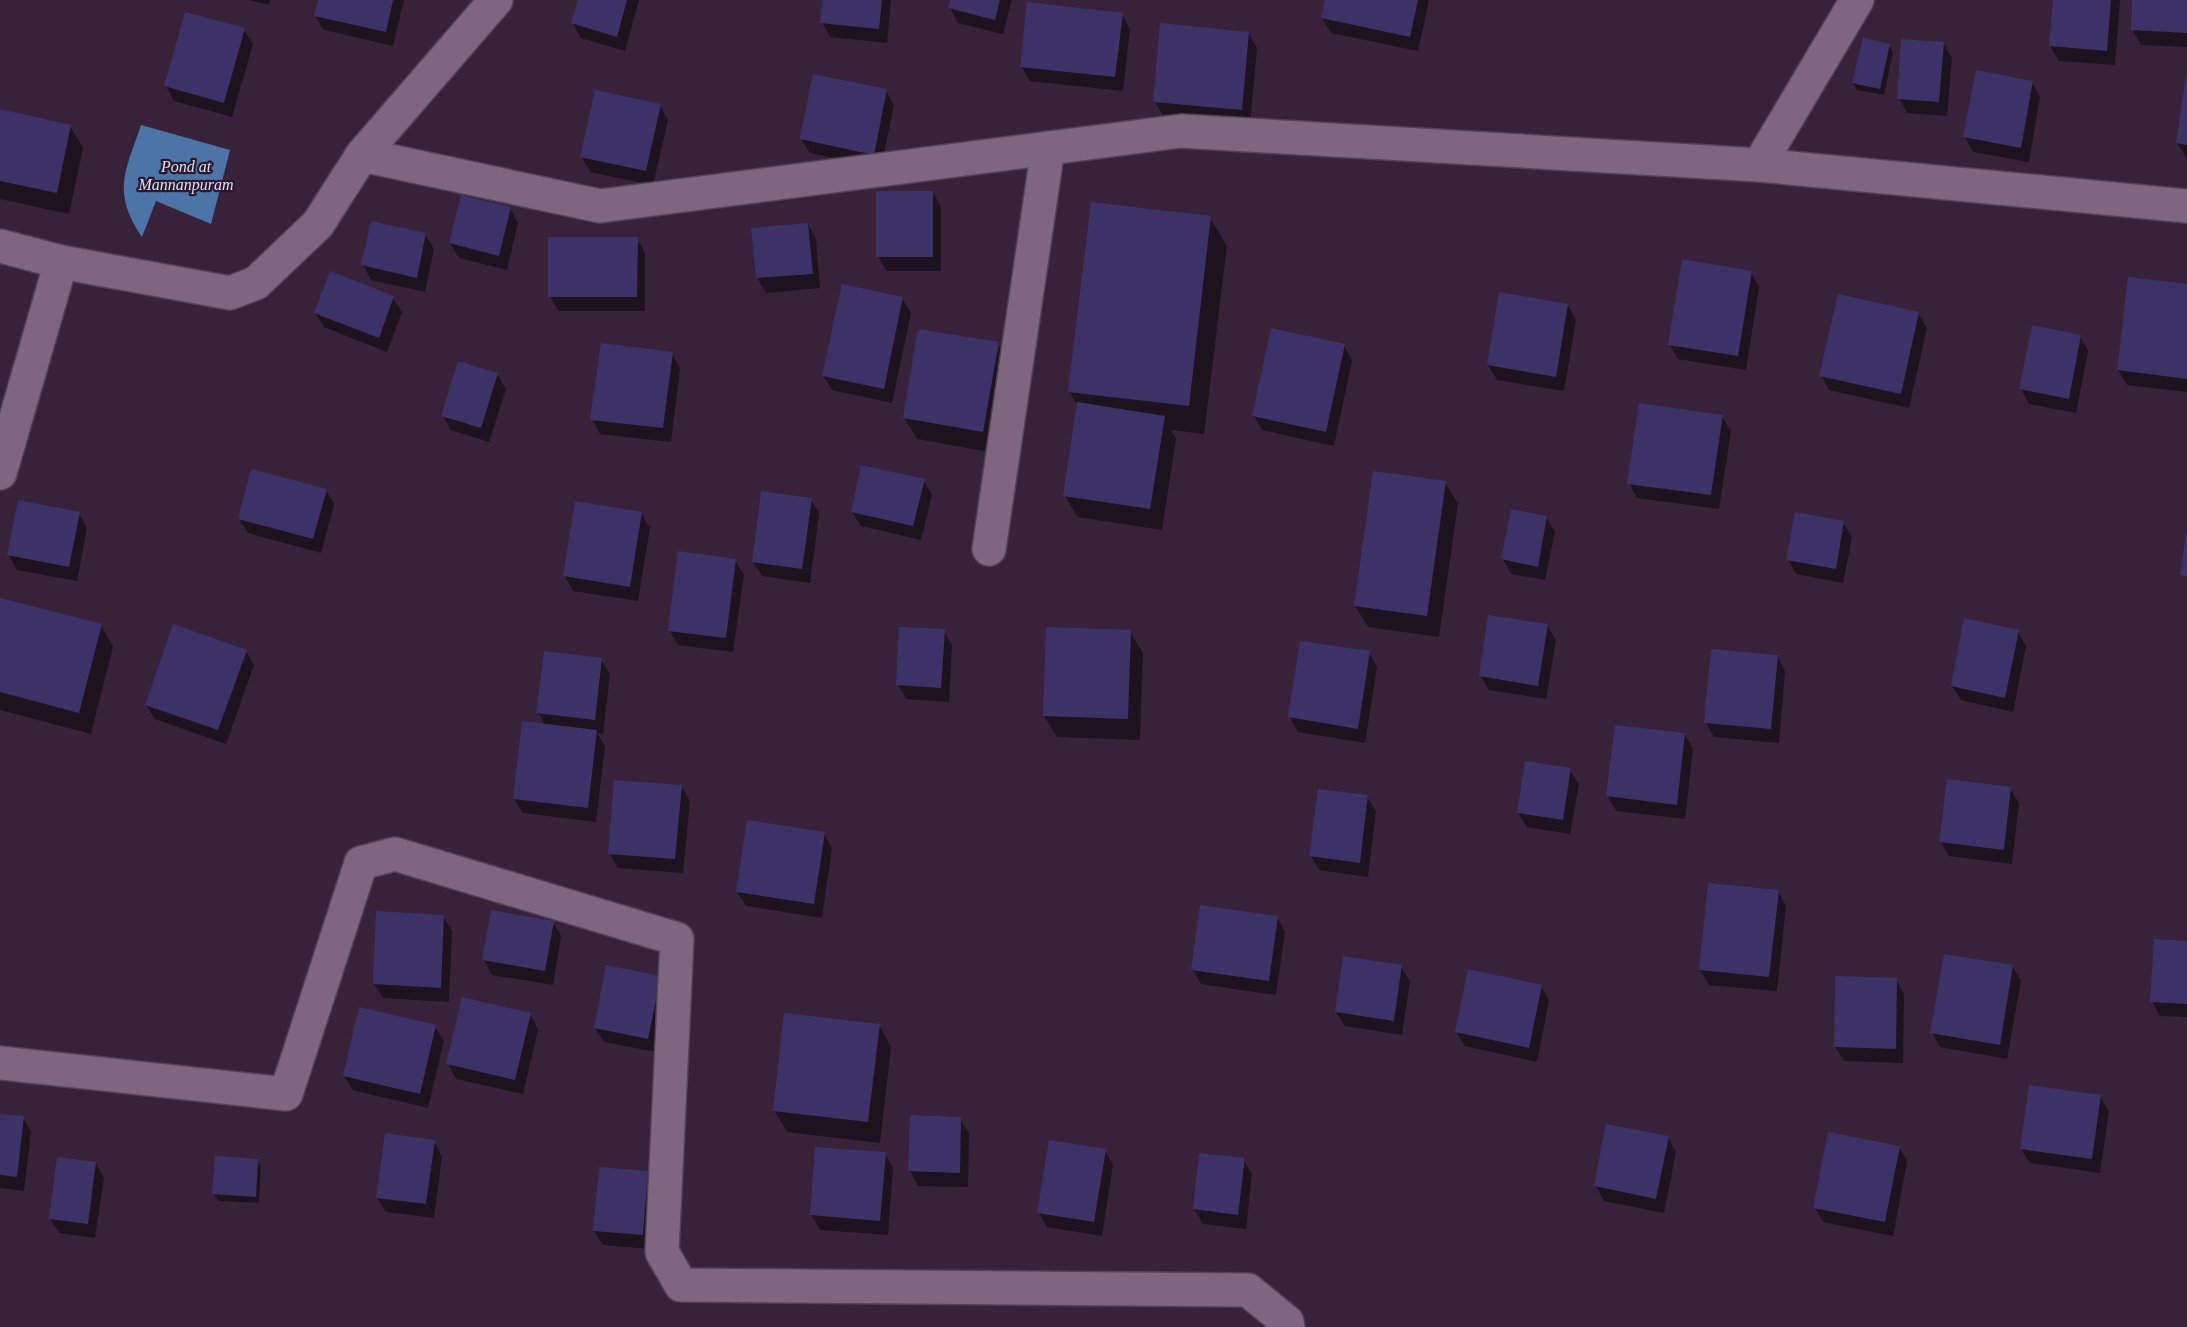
<svg xmlns="http://www.w3.org/2000/svg" width="2187" height="1327" font-family="'Times New Roman',serif">
  <rect width="100%" height="100%" fill="#372239"/>
  <path fill="#4d74a7" d="M141 125 230 150 211 224 156 201 142 237C112 192 125 172 141 125Z"/>
  <g fill="#0007">
    <path d="M249 0H270L269 5Z"/>
    <path d="M319 0H404L393 46 324 30 315 16Z"/>
    <path d="M579 0H639L625 51 581 38 573 23Z"/>
    <path d="M824 0H891L887 43 830 37 822 22Z"/>
    <path d="M952 0H1012L1003 34 958 23 950 8Z"/>
    <path d="M1326 0H1429L1418 51 1331 33 1322 18Z"/>
    <path d="M2054 0H2120L2115 65 2059 61 2050 46Z"/>
    <path d="M2134 0H2187V47L2141 45 2133 30Z"/>
    <path d="M1122 14 1130 29 1123 91 1030 81 1021 66Z"/>
    <path d="M244 30 253 44 232 117 174 101 166 86Z"/>
    <path d="M1248 33 1257 48 1250 124 1163 116 1155 102Z"/>
    <path d="M1943 43 1952 58 1947 116 1907 113 1899 98Z"/>
    <path d="M1889 45 1893 52 1884 95 1857 90 1853 83Z"/>
    <path d="M2187 77V158L2177 143Z"/>
    <path d="M2032 82 2040 97 2029 162 1973 152 1965 137Z"/>
    <path d="M886 91 894 105 881 168 810 153 801 139Z"/>
    <path d="M660 105 668 120 653 185 590 172 582 157Z"/>
    <path d="M0 111 70 126 83 148 69 214 0 199Z"/>
    <path d="M933 192 941 207V271H886L878 256Z"/>
    <path d="M510 208 518 223 507 270 459 258 450 243Z"/>
    <path d="M1210 218 1227 246 1204 434 1171 430 1176 439 1162 530 1077 517 1065 495 1078 406 1069 391Z"/>
    <path d="M808 224 816 239 820 288 766 293 757 278 753 229Z"/>
    <path d="M425 234 434 249 425 292 371 280 363 265Z"/>
    <path d="M637 238 645 253V311H558L550 296Z"/>
    <path d="M1751 272 1759 287 1746 370 1678 359 1670 345Z"/>
    <path d="M2187 286V392L2127 385 2118 370Z"/>
    <path d="M393 298 402 312 387 352 324 327 315 313Z"/>
    <path d="M902 298 911 313 892 403 832 390 823 375Z"/>
    <path d="M1568 305 1576 320 1564 391 1497 380 1488 365Z"/>
    <path d="M1918 313 1927 328 1909 408 1829 390 1821 375Z"/>
    <path d="M2080 336 2088 351 2076 413 2029 404 2021 389Z"/>
    <path d="M998 344 1011 365 995 453 917 439 904 418Z"/>
    <path d="M1344 345 1352 360 1334 446 1262 430 1254 416Z"/>
    <path d="M672 353 680 368 671 442 600 434 592 419Z"/>
    <path d="M497 374 506 389 489 442 451 430 443 416Z"/>
    <path d="M1722 416 1731 431 1719 509 1637 498 1629 483Z"/>
    <path d="M924 481 932 495 921 540 861 526 852 512Z"/>
    <path d="M1445 482 1458 504 1439 637 1368 627 1355 606Z"/>
    <path d="M326 490 334 504 321 553 248 533 239 519Z"/>
    <path d="M811 499 819 514 810 583 762 576 753 562Z"/>
    <path d="M641 513 650 528 638 601 573 591 565 576Z"/>
    <path d="M79 514 87 528 77 581 17 570 9 555Z"/>
    <path d="M1546 517 1555 532 1545 580 1511 574 1503 559Z"/>
    <path d="M1843 522 1852 537 1843 583 1796 574 1788 559Z"/>
    <path d="M735 560 744 575 733 652 678 645 669 630Z"/>
    <path d="M0 600 101 625 113 647 91 734 0 710Z"/>
    <path d="M1547 625 1556 640 1546 699 1489 690 1481 676Z"/>
    <path d="M944 631 952 645 949 702 906 699 898 685Z"/>
    <path d="M1130 632 1143 653 1140 740 1057 737 1044 716Z"/>
    <path d="M2018 632 2026 646 2013 712 1961 700 1952 686Z"/>
    <path d="M246 651 254 665 226 744 155 719 146 705Z"/>
    <path d="M1369 653 1377 667 1365 743 1298 732 1290 717Z"/>
    <path d="M1777 656 1785 671 1779 743 1714 737 1706 723Z"/>
    <path d="M601 660 610 674 603 734 597 733 605 746 596 822 523 813 514 799 545 725 538 712Z"/>
    <path d="M1685 735 1693 749 1685 819 1616 811 1608 796Z"/>
    <path d="M1570 770 1579 784 1570 834 1527 827 1518 813Z"/>
    <path d="M681 786 690 801 683 873 618 868 610 854Z"/>
    <path d="M2010 788 2019 803 2012 864 1949 856 1940 841Z"/>
    <path d="M1367 797 1376 811 1368 877 1319 870 1311 856Z"/>
    <path d="M824 834 832 848 822 918 746 906 737 892Z"/>
    <path d="M1778 891 1786 906 1777 991 1709 985 1700 970Z"/>
    <path d="M443 916 452 931 449 1002 383 998 374 984Z"/>
    <path d="M1277 917 1285 932 1276 995 1201 984 1193 970Z"/>
    <path d="M553 922 561 936 553 985 492 975 484 960Z"/>
    <path d="M2187 943V1017L2160 1016 2152 1001Z"/>
    <path d="M2012 966 2021 981 2007 1059 1940 1047 1932 1032Z"/>
    <path d="M1401 967 1410 981 1402 1035 1345 1026 1336 1012Z"/>
    <path d="M660 977 656 1052 604 1042 595 1028Z"/>
    <path d="M1896 979 1904 994 1903 1063 1844 1061 1835 1047Z"/>
    <path d="M1541 986 1549 1001 1537 1062 1465 1046 1456 1032Z"/>
    <path d="M530 1014 538 1029 523 1094 456 1079 448 1064Z"/>
    <path d="M879 1025 891 1047 880 1143 787 1132 774 1110Z"/>
    <path d="M435 1027 444 1041 428 1108 353 1090 344 1076Z"/>
    <path d="M2100 1097 2109 1111 2100 1173 2030 1163 2021 1149Z"/>
    <path d="M0 1115 23 1118 31 1132 24 1191 0 1188Z"/>
    <path d="M960 1119 969 1133 968 1187 918 1186 910 1171Z"/>
    <path d="M1668 1137 1676 1152 1664 1213 1604 1201 1596 1186Z"/>
    <path d="M434 1142 442 1156 434 1218 386 1212 377 1198Z"/>
    <path d="M1899 1147 1907 1162 1893 1236 1823 1222 1815 1208Z"/>
    <path d="M1105 1150 1113 1165 1102 1236 1047 1227 1039 1213Z"/>
    <path d="M885 1154 893 1168 888 1235 820 1230 811 1215Z"/>
    <path d="M257 1160 261 1167 259 1203 218 1201 214 1194Z"/>
    <path d="M1244 1160 1252 1174 1246 1229 1203 1224 1194 1209Z"/>
    <path d="M96 1163 104 1178 95 1238 59 1233 50 1219Z"/>
    <path d="M647 1173 655 1187 650 1249 603 1245 594 1231Z"/>
  </g>
  <g fill="#3c3268">
    <path d="M318 0H393L386 32 314 16Z"/>
    <path d="M578 0H627L617 37 571 23Z"/>
    <path d="M823 0H882L879 29 820 23Z"/>
    <path d="M950 0H1000L995 20 948 8Z"/>
    <path d="M1325 0H1418L1410 37 1321 18Z"/>
    <path d="M2053 0H2111L2107 51 2049 46Z"/>
    <path d="M2132 0H2187V33L2131 30Z"/>
    <path d="M1027 2 1123 13 1115 77 1020 67Z"/>
    <path d="M185 12 245 28 224 103 164 86Z"/>
    <path d="M1160 23 1249 32 1242 110 1153 102Z"/>
    <path d="M1863 37 1890 44 1880 89 1852 83Z"/>
    <path d="M1901 39 1944 42 1939 102 1897 99Z"/>
    <path d="M1976 70 2033 81 2021 148 1963 137Z"/>
    <path d="M813 74 887 89 874 155 800 139Z"/>
    <path d="M2186 76H2187V145L2176 143Z"/>
    <path d="M595 90 661 104 646 171 580 157Z"/>
    <path d="M0 109 71 125 57 193 0 181Z"/>
    <rect x="876" y="191" width="57" height="66"/>
    <path d="M461 195 511 207 499 256 449 243Z"/>
    <path d="M1091 202 1211 216 1189 406 1068 392Z"/>
    <path d="M371 221 426 233 417 278 361 265Z"/>
    <path d="M808 223 813 274 756 278 751 228Z"/>
    <path d="M548 237H638L637 297H548Z"/>
    <path d="M1682 259 1752 271 1738 356 1668 345Z"/>
    <path d="M330 271 394 296 379 338 314 313Z"/>
    <path d="M2128 277 2187 284V379L2117 370Z"/>
    <path d="M842 284 903 297 884 389 822 376Z"/>
    <path d="M1499 292 1568 304 1556 377 1487 365Z"/>
    <path d="M1838 294 1919 312 1901 394 1819 376Z"/>
    <path d="M2032 325 2081 335 2069 399 2019 389Z"/>
    <path d="M1271 328 1345 344 1326 432 1252 416Z"/>
    <path d="M918 329 999 342 983 432 903 418Z"/>
    <path d="M601 343 673 352 663 428 590 420Z"/>
    <path d="M458 361 498 373 481 428 441 416Z"/>
    <path d="M1077 402 1165 416 1150 509 1063 496Z"/>
    <path d="M1639 403 1723 415 1711 495 1627 484Z"/>
    <path d="M861 465 925 479 913 526 851 512Z"/>
    <path d="M251 469 327 489 313 539 238 519Z"/>
    <path d="M1373 471 1446 481 1427 616 1354 606Z"/>
    <path d="M761 491 812 498 802 569 752 562Z"/>
    <path d="M18 500 80 512 69 567 7 555Z"/>
    <path d="M575 501 642 512 630 587 563 576Z"/>
    <path d="M1511 509 1547 516 1538 567 1501 559Z"/>
    <path d="M1795 512 1844 521 1836 569 1786 560Z"/>
    <path d="M2186 534H2187V576L2180 575Z"/>
    <path d="M678 551 736 559 726 638 668 631Z"/>
    <path d="M0 598 102 624 79 713 0 692Z"/>
    <path d="M1488 615 1548 624 1538 686 1479 676Z"/>
    <path d="M1964 618 2019 630 2005 698 1951 686Z"/>
    <path d="M173 624 247 650 218 730 145 705Z"/>
    <path d="M899 627 945 629 941 688 896 685Z"/>
    <path d="M1046 627 1131 630 1128 719 1043 716Z"/>
    <path d="M1300 641 1370 651 1358 729 1288 717Z"/>
    <path d="M1711 649 1778 655 1771 729 1704 723Z"/>
    <path d="M544 651 602 658 595 720 536 713Z"/>
    <path d="M522 721 597 730 588 808 513 799Z"/>
    <path d="M1615 725 1685 733 1677 805 1606 796Z"/>
    <path d="M1525 761 1571 768 1563 820 1517 813Z"/>
    <path d="M1947 779 2011 787 2004 850 1939 842Z"/>
    <path d="M614 780 682 785 675 859 608 854Z"/>
    <path d="M1318 789 1368 795 1360 863 1309 856Z"/>
    <path d="M747 820 825 832 814 904 736 892Z"/>
    <path d="M1708 883 1779 890 1769 977 1699 970Z"/>
    <path d="M1200 905 1278 916 1269 981 1191 970Z"/>
    <path d="M491 910 554 921 545 971 482 960Z"/>
    <path d="M376 911 444 915 441 988 373 984Z"/>
    <path d="M2154 939 2187 941V1004L2150 1002Z"/>
    <path d="M1944 954 2013 965 2000 1045 1930 1033Z"/>
    <path d="M1343 956 1402 965 1394 1021 1335 1012Z"/>
    <path d="M606 965 661 976 648 1039 594 1028Z"/>
    <path d="M1468 969 1542 985 1529 1048 1455 1032Z"/>
    <path d="M1835 976 1897 978 1896 1049 1834 1047Z"/>
    <path d="M462 997 531 1013 515 1080 446 1064Z"/>
    <path d="M359 1007 436 1025 420 1094 343 1076Z"/>
    <path d="M784 1013 880 1024 868 1122 773 1111Z"/>
    <path d="M2029 1085 2101 1095 2092 1159 2020 1149Z"/>
    <path d="M0 1114 24 1116 17 1177 0 1175Z"/>
    <path d="M910 1115 961 1117 960 1173 908 1171Z"/>
    <path d="M1606 1124 1669 1136 1656 1199 1594 1186Z"/>
    <path d="M1828 1132 1900 1146 1885 1222 1813 1208Z"/>
    <path d="M385 1133 435 1140 426 1204 376 1198Z"/>
    <path d="M1049 1140 1106 1149 1094 1222 1037 1213Z"/>
    <path d="M815 1147 886 1152 880 1221 810 1215Z"/>
    <path d="M1199 1153 1245 1158 1238 1215 1193 1209Z"/>
    <path d="M215 1156 258 1159 256 1197 212 1194Z"/>
    <path d="M57 1157 96 1162 88 1224 49 1219Z"/>
    <path d="M599 1167 648 1171 643 1235 593 1231Z"/>
  </g>
  <g fill="none" stroke-linecap="round" stroke-linejoin="round">
    <g stroke="#534155" stroke-width="36">
      <g id="minor">
        <path d="M362 155 496 0"/>
        <path d="M1759 165 1857 0"/>
        <path d="M0 246 61 262 230 293 256 283 318 224 362 155 600 206 1181 131 1759 165 2187 206"/>
        <path d="M0 473 61 262"/>
        <path d="M989 549 1048 148"/>
        <path d="M0 1063 286 1094 361 863 395 854 677 939 662 1252 681 1285 1248 1290 1287 1322 1288 1327"/>
      </g>
    </g>
    <use href="#minor" stroke="#7e6680" stroke-width="33"/>
  </g>
  <g text-anchor="middle" dominant-baseline="central" stroke-width="4.5" stroke-linejoin="round" paint-order="stroke">
    <g font-size="16" font-style="italic" fill="#d8e4f3" stroke="#2c182e">
      <text x="186" y="166">Pond at<tspan x="186" dy="18">Mannanpuram</tspan></text>
    </g>
  </g>
</svg>
